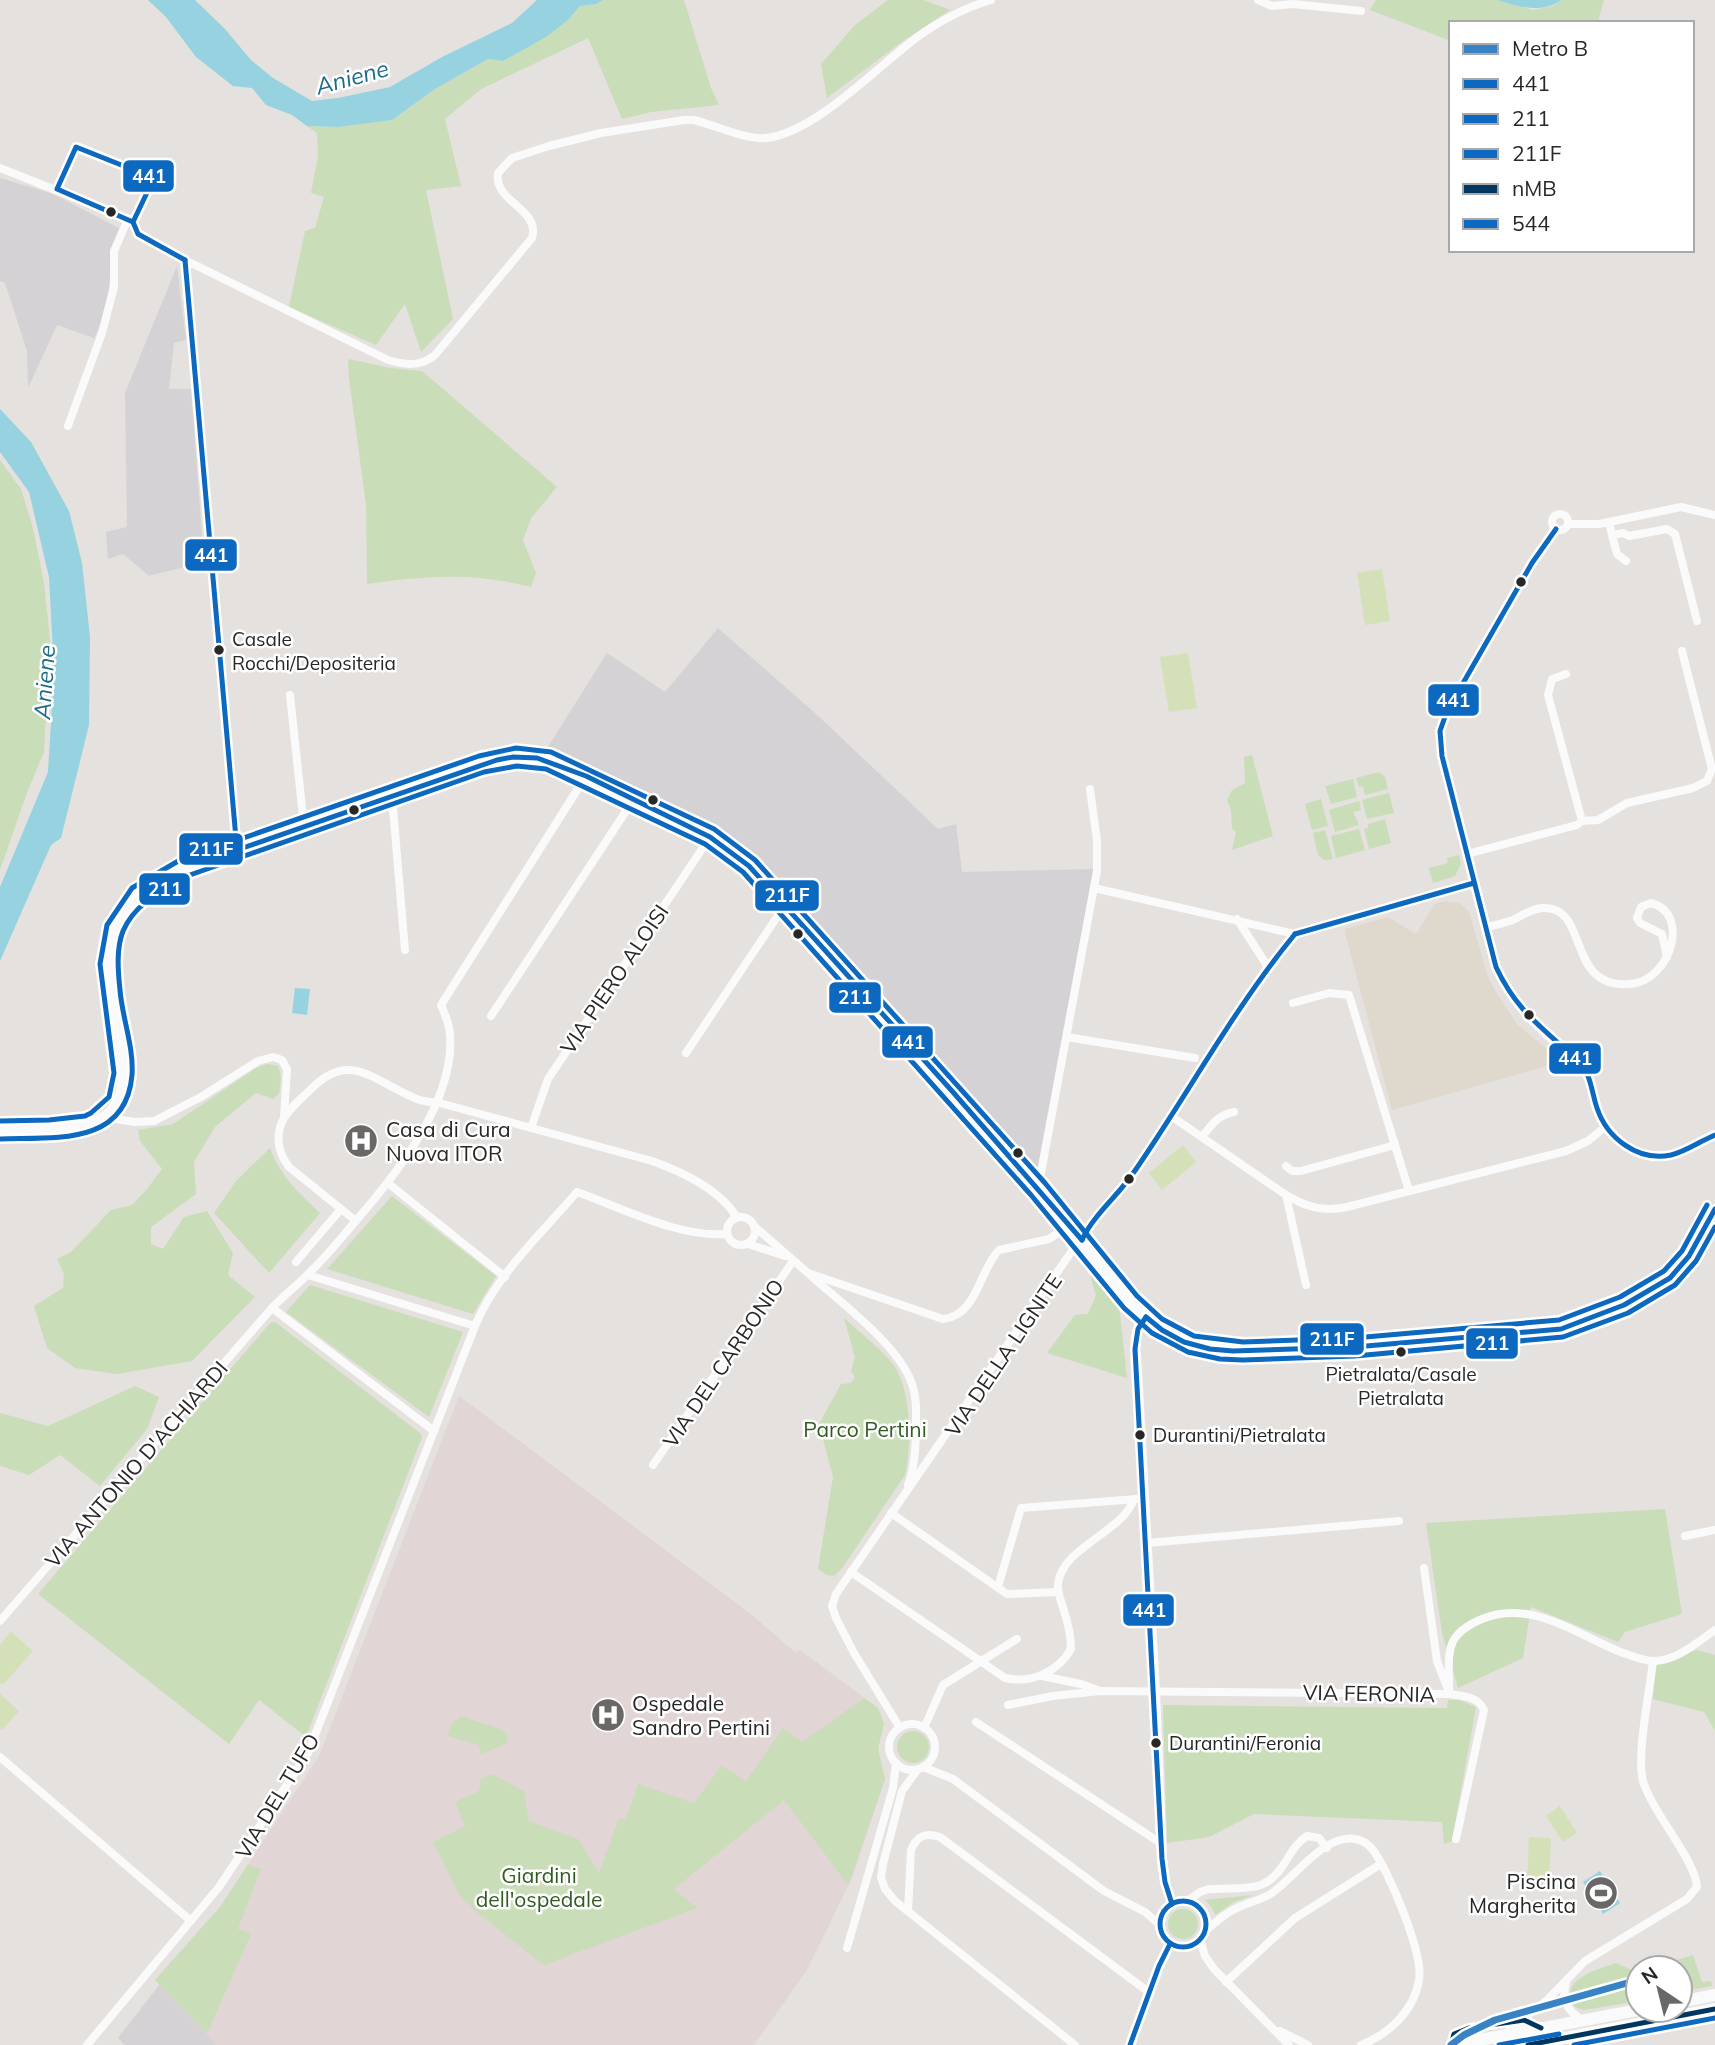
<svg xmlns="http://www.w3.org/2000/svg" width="1715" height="2045" font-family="Mulish,sans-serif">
  <rect width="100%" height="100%" fill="#e4e1de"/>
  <g fill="#d5d2d5">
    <path d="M0 178 53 194 119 228 111 250 110 278 105 315 94 338 57 325 28 388 27 351 5 283 0 281Z"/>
    <path d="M177 266 186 340 174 343 169 389H191L204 562 149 576 123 554 108 559 106 532 127 527 125 393Z"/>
    <path d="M718 628 814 712 938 829 956 824 962 872 1094 869 1036 1176 833 948 750 860 725 839 685 817 571 762 544 753 607 653 665 692Z"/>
    <path d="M160 1984 217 2045H125L118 2038Z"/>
  </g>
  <path fill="#dfd8cd" d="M1446 901 1460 903 1469 912 1488 977 1497 994 1517 1024 1543 1046 1568 1060 1392 1110 1344 929 1388 917 1416 934 1435 904Z"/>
  <path fill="#e2d5d5" d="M459 1396 751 1614 796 1653 800 1650 878 1708 884 1723 878 1749 885 1779 853 1876 807 1970 754 2045H217L155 1980 220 1907 319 1756Z"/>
  <g fill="#caddb9">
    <path d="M603 0H684L711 88 719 105 651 112 622 119 588 38 481 89 445 119 461 186 426 190 453 319 421 352 405 304 376 345 289 307 305 231 315 228 324 197 311 193 318 156 317 133 307 126 335 127 392 120 435 89 488 59 503 61 568 20 580 6 597 4Z"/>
    <path d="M888 0H923L950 10 903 41 827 98 821 64 855 25Z"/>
    <path d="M1376 0H1497L1533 10 1552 6 1562 0H1604L1598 22 1559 20 1558 23H1451V41L1370 10Z"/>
    <path d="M348 359 390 368 422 371 557 487 531 518 523 540 536 573 531 587C473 572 426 576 367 584L366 505 349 378Z"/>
    <path d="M0 460 21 489 33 528 44 583 50 639 44 752 28 790 0 870Z"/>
    <path d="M1252 755 1273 836 1232 850 1236 832 1232 829 1231 810 1227 800 1232 790 1245 783 1244 757Z"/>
    <path d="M1379 772 1385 777 1388 789 1365 795 1363 786 1359 787 1356 778Z"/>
    <path d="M1353 779 1357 797 1331 804 1325 786Z"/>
    <path d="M1389 793 1394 813 1367 819 1362 800Z"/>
    <path d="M1321 799 1328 826 1312 830 1305 804Z"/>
    <path d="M1359 801 1361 810 1353 812 1359 825 1335 832 1329 810Z"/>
    <path d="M1385 819 1391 843 1369 849 1364 829 1368 828V824Z"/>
    <path d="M1359 829 1365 850 1336 858 1331 836Z"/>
    <path d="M1325 830 1333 859 1324 860 1318 855 1313 833Z"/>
    <path d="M1459 855 1461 864 1455 876 1433 883 1429 868 1448 863 1447 858Z"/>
    <path d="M267 1064 278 1066 281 1077 279 1094 273 1099 256 1093 215 1127 194 1162 196 1194 151 1227V1244L163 1249 184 1217 207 1211 233 1253 228 1275 255 1297 192 1361 117 1374 75 1368 47 1348 34 1306 63 1288 64 1274 57 1259 71 1252 111 1210 132 1205 147 1189 162 1169 140 1141 138 1130 173 1124 256 1068Z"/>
    <path d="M270 1148C280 1176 299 1193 320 1213L269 1273 214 1213 236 1181Z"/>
    <path d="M392 1196 496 1276 473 1314 327 1269Z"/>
    <path d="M1093 1270 1119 1305 1127 1378 1047 1353 1075 1315 1088 1314 1096 1296 1090 1274Z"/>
    <path d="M310 1285 463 1332 429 1417 286 1312Z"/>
    <path d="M844 1318C860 1333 879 1347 892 1363 912 1388 912 1445 905 1475L843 1567 834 1576 827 1575 818 1569 833 1477 819 1424 841 1384 851 1383 855 1377 851 1371 855 1357Z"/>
    <path d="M275 1322 420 1433 422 1437 306 1737 259 1700 229 1744 38 1594 270 1323Z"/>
    <path d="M135 1386 159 1397 147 1429 100 1486 60 1455 29 1475 0 1466V1413L48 1426Z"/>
    <path d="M1665 1509 1682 1614 1625 1632 1618 1642 1531 1607 1523 1658 1458 1688 1442 1633 1426 1523Z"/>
    <path d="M1697 1650 1715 1655V1731L1704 1712 1653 1699 1656 1665Z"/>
    <path d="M864 1698 878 1708 884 1723 878 1749 885 1779 849 1883 845 1881 784 1800 674 1889 697 1908 544 1965 480 1915 459 1895 433 1842 465 1826 455 1802 479 1791 481 1779 491 1774 524 1791 529 1821 578 1839 599 1873 619 1818 626 1819 638 1784 694 1803 722 1765 746 1781 783 1728 802 1742Z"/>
    <path d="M1448 1700H1459L1476 1707 1452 1841 1444 1844 1442 1822 1254 1814 1209 1837 1167 1843 1163 1705 1447 1708Z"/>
    <path d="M461 1716 503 1730 508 1736 507 1743 481 1754 478 1745 448 1736 451 1724Z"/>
    <circle cx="913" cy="1747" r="16"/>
    <path d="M248 1865 261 1869 238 1929 251 1934 207 2034 155 1980 220 1907Z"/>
    <path d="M1254 1895 1234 1902 1215 1915 1212 1908 1205 1900Z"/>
    <circle cx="1183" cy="1924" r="15"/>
    <path d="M1693 1955 1702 1982 1711 1981 1712 1986 1680 1992V1968H1674V1961Z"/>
    <path d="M1616 1963 1638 1973V2001L1584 2010 1575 2007C1557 1979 1597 1970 1616 1963Z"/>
  </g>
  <g fill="#d4e1b8">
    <path d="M1382 569 1390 621 1365 625 1357 573Z"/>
    <path d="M1188 653 1197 708 1169 712 1160 657Z"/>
    <path d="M1183 1145 1196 1162 1162 1190 1149 1173Z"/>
    <path d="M11 1632 33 1651 3 1685 0 1683V1645Z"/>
    <path d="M0 1694 19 1711 2 1730 0 1728Z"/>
    <path d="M1560 1806 1577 1833 1563 1842 1546 1816Z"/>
    <path d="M1529 1837 1551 1838 1549 1884 1527 1883Z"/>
  </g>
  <g fill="#97d2e0">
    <path d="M148 0H195L225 29 251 60 273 78 312 101 338 98 390 87 442 57 512 23 537 0H603L597 4 580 6 568 20 546 37 503 61 488 59 435 89 392 120 338 127 307 126 292 115 266 105 252 88 233 86 196 57 166 17Z"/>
    <path d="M1497 0H1562C1539 14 1521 7 1497 0Z"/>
    <path d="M0 409 31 442 69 511 82 563 90 637 89 725 61 838 51 845 0 961V887L48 772 54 671 49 577 29 492 0 452Z"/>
    <path d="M295 988 310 989 307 1015 292 1013Z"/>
    <path d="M1600 1871 1620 1903 1603 1914 1583 1882Z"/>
  </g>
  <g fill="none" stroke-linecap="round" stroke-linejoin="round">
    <g stroke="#fbfafa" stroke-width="8">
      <path d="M1258 0 1272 6 1293 4 1361 11"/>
      <path d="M0 168 128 219 133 222 138 234 185 260 388 360C405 365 421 367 435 355L532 238C541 209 493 202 498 173L512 158 549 146 601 133 684 120H694C714 125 746 140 766 138 811 134 873 72 907 45 932 25 961 9 991 0"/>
      <path d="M57 189 76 147 154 178 133 222"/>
      <path d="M185 260 237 850"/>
      <path d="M68 426 102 333 114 287V251L128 219"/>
      <circle cx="1560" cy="522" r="8"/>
      <path d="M1609 522 1612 535 1623 533 1629 536 1667 529 1675 534 1697 621"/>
      <path d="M1568 524H1599L1681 507 1715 515"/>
      <path d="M1556 529 1532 563 1447 711 1440 731 1442 756 1496 967C1513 1010 1548 1037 1582 1065 1591 1080 1592 1096 1598 1112 1608 1140 1639 1162 1670 1155 1686 1151 1700 1140 1715 1135"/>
      <path d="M1612 535 1617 554 1626 561"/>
      <path d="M1566 674 1552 679 1548 695 1582 821"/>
      <path d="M290 695 304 826"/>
      <path d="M392 796 405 950"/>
      <path d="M1467 854 1577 825 1582 821 1598 820 1627 803 1693 788 1707 781 1712 769 1682 651"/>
      <path d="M1094 888 1295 934 1474 883"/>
      <path d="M1237 919 1268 967"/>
      <path d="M1487 927C1496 925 1504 923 1513 920 1523 915 1531 909 1542 908 1591 905 1564 989 1630 984 1671 981 1691 913 1651 903L1641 907 1637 918 1640 923 1662 934 1667 957"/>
      <path d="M1293 1003 1329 993 1349 995 1409 1191"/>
      <path d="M491 1016 634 799"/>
      <path d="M1067 1037 1195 1058"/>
      <path d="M686 1053 785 905"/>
      <path d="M1171 1116 1286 1195C1306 1207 1323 1212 1347 1207L1566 1151 1588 1141 1605 1127"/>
      <path d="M103 1117 135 1122 154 1121 201 1097 258 1061 273 1057 282 1060 287 1069 284 1117"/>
      <path d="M531 1128 548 1079 710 837"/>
      <path d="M1202 1137C1212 1124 1218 1115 1234 1112"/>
      <path d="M1286 1166 1292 1171H1301L1395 1145"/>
      <path d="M389 1184 505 1277"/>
      <path d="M1038 1189 1097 871V841L1090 789"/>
      <path d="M1286 1195 1306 1285"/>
      <circle cx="741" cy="1231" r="14"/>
      <path d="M356 1221 289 1167C279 1154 275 1138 282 1122 287 1110 301 1099 310 1090 346 1053 367 1075 406 1094 417 1099 424 1103 436 1102L652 1161C682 1172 718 1188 737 1217"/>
      <path d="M755 1227 808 1273 943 1319C978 1315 979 1270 999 1250L1049 1239 1070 1225"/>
      <path d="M748 1244 785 1256"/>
      <path d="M296 1262 341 1209"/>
      <path d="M810 1275C841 1303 899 1345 912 1384 917 1398 916 1412 916 1427 916 1447 915 1466 908 1485"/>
      <path d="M272 1308 434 1431"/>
      <path d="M475 1326C495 1276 543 1232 577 1192 622 1208 679 1238 727 1234"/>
      <path d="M653 1465 793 1261"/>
      <path d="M891 1513 1007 1594 1058 1592"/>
      <path d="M1685 1536 1715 1530"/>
      <path d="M1147 1543 1399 1521"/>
      <path d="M1424 1568 1437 1661 1447 1687"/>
      <path d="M851 1572 1005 1678C1031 1684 1058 1672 1071 1649 1071 1637 1068 1623 1064 1611 1062 1603 1057 1593 1058 1584 1062 1547 1122 1533 1134 1499"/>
      <path d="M998 1587 1021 1508 1137 1499"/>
      <path d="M0 1621 272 1308C284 1295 299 1284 311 1271 327 1256 340 1239 354 1223 395 1176 455 1102 450 1035 450 1025 445 1015 441 1005L586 776"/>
      <path d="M1042 1676 1081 1684 1098 1690"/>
      <path d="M1449 1694C1450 1655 1441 1636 1482 1619 1531 1598 1579 1636 1623 1653 1633 1656 1643 1661 1654 1661 1678 1660 1696 1643 1715 1630"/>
      <path d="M1008 1705 1053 1696 1100 1691 1449 1694C1462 1696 1478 1696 1484 1710L1456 1839"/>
      <path d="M976 1722 1162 1844"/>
      <circle cx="912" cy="1747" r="23"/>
      <path d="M900 1728 854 1653 836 1618 832 1606 836 1594 1087 1229 1132 1175 1268 967 1295 934"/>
      <path d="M924 1728 943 1685 1017 1639"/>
      <path d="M0 1757 191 1921"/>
      <path d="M923 1767 953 1779 1104 1891 1145 1912 1160 1925"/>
      <path d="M918 1769 902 1791 883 1864 881 1878 885 1889 895 1901 1075 2045"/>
      <path d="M1187 1901 1200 1892 1209 1889C1223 1888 1251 1890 1263 1884 1284 1875 1288 1848 1307 1836L1319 1838 1327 1848"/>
      <path d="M908 1911 911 1850C917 1836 925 1832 940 1837L1150 1993"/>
      <path d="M1203 1933C1214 1924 1224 1913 1237 1908 1249 1902 1261 1900 1272 1893 1294 1878 1324 1834 1355 1839 1362 1840 1369 1845 1373 1850 1389 1871 1424 1955 1419 1980 1414 2011 1389 2034 1361 2045"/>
      <path d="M1200 1939 1205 1956 1214 1969 1289 2045"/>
      <path d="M847 1948 893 1788 896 1763"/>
      <path d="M1226 1982 1295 1918 1381 1864"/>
      <path d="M1566 1983C1561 2001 1568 2011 1582 2020"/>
      <path d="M1280 2031 1308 2045"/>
      <path d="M1506 2033 1547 2000 1585 1961 1687 1899 1697 1887C1696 1861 1652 1812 1643 1781 1636 1756 1650 1690 1653 1661"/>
      <path d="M87 2045 219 1887 308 1753 475 1326 308 1275"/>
      <path d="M1451 2045 1454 2034 1469 2028 1519 2021 1524 2020 1541 2028"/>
    </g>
    <g stroke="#fbfafa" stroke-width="10">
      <path d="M0 1130C24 1129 75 1131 96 1121 180 1081 26 930 183 868L482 764 517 757 548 760 634 799 710 837 749 866 1038 1189 1131 1302 1157 1326 1191 1344 1222 1350 1243 1351 1355 1347 1561 1329 1624 1305 1670 1278 1689 1256 1715 1209"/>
      <path d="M1146 1317C1131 1331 1136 1351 1137 1370L1155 1691 1162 1859 1165 1882 1172 1904"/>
      <circle cx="1183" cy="1924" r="23"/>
      <path d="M1130 2045 1159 1966 1170 1944"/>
    </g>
    <g stroke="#fbfafa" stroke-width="12">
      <path d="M1680 2002 1715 1995"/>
      <path d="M1453 2045 1638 2010"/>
      <path d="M1528 2045 1715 2009"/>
    </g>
    <g stroke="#fff" stroke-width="10">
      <g id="bus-1">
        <path d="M76 147 154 178 133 222 57 189Z"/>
        <path d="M133 222 138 234 185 260"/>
        <path d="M185 260 237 850"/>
        <path d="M1556 529 1532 563 1447 711 1440 731 1442 756 1496 967C1518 1014 1545 1029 1580 1063 1591 1074 1592 1094 1597 1108 1607 1138 1638 1162 1671 1155 1687 1151 1700 1141 1715 1135"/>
        <path d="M237 850 497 760 513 757 537 758 586 776 710 837 749 866 952 1091 1082 1240"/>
        <path d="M1295 934 1474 883"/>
        <path d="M1082 1240C1094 1214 1118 1196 1134 1172 1188 1094 1234 1008 1295 934"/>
        <path d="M1146 1317 1162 1330 1184 1342 1210 1349 1233 1351 1355 1347 1561 1329 1624 1305 1670 1278 1689 1256 1715 1209"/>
        <path d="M1146 1317 1138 1329 1135 1349 1162 1859 1165 1882 1172 1904"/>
        <circle cx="1183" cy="1924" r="23"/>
        <path d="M1130 2045 1159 1966 1170 1944"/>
      </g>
    </g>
    <g stroke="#fff" stroke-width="10">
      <path id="bus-2" d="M0 1139C53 1137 126 1147 132 1075 134 1047 122 1017 120 990 118 971 116 949 123 931 135 903 162 891 187 876L484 772 517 766 546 769 705 844 743 872 1031 1195 1124 1308 1152 1333 1188 1352 1220 1359 1243 1360 1355 1356 1563 1337 1628 1313 1675 1285 1696 1261 1715 1227"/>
    </g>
    <g stroke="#fff" stroke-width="10">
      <path id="bus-3" d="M0 1121 49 1120 85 1116 91 1113 109 1097 114 1073 100 964 107 925 132 888 180 860 479 756 516 748 551 752 714 829 755 860 1045 1183 1137 1296 1162 1319 1194 1336 1243 1342 1354 1338 1559 1320 1620 1297 1664 1271 1682 1251 1707 1205"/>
    </g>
    <g stroke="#fff" stroke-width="10">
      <g id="bus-4">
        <path d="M1451 2045 1454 2034 1469 2028 1524 2020 1541 2028"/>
        <path d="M1528 2045 1715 2009"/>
      </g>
    </g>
    <g stroke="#fff" stroke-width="10">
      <g id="bus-5">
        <path d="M1499 2045 1559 2034"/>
        <path d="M1574 2045 1715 2018"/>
      </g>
    </g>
    <use href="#bus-1" stroke="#0c69bf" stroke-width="5"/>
    <use href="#bus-2" stroke="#0c69bf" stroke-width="5"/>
    <use href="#bus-3" stroke="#0c69bf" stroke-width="5"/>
    <use href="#bus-4" stroke="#00365f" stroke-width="5"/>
    <use href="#bus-5" stroke="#0c69bf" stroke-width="5"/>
    <g stroke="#fff" stroke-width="12">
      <path id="metro-1" d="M1451 2045 1464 2035 1495 2020 1638 1980"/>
    </g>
    <use href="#metro-1" stroke="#3783c6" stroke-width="7"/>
  </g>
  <defs>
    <g id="hospital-disc" transform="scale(1.75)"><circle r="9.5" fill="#696867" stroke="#fff"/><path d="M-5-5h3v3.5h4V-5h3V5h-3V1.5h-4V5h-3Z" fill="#fff"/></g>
    <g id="stadium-disc" transform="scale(1.75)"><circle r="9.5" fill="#696867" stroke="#fff"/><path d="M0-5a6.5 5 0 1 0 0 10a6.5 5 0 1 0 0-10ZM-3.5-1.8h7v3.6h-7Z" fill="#fff"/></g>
  </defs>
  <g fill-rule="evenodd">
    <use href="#hospital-disc" x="361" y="1141"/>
    <use href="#hospital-disc" x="608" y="1715"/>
    <use href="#stadium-disc" x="1601" y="1893"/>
  </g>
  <g fill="#272727" stroke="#fff" stroke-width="2.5">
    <circle cx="111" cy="212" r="6"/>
    <circle cx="1521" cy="582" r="6"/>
    <circle cx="219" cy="650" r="6"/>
    <circle cx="653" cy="800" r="6"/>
    <circle cx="354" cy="810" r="6"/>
    <circle cx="798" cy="934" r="6"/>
    <circle cx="1529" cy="1015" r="6"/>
    <circle cx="1018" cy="1153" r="6"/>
    <circle cx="1129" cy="1179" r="6"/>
    <circle cx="1401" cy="1352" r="6"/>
    <circle cx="1140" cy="1435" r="6"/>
    <circle cx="1156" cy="1743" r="6"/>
  </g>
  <g text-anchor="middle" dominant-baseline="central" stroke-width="5" stroke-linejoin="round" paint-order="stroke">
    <g font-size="19" fill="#272727" stroke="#fff" text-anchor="start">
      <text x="232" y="639">Casale<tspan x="232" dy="24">Rocchi/Depositeria</tspan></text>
      <text x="1401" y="1374" text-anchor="middle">Pietralata/Casale<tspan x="1401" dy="24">Pietralata</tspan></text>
      <text x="1153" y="1435">Durantini/Pietralata</text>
      <text x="1169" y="1743">Durantini/Feronia</text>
    </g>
    <g font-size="21" fill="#272727" stroke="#fff">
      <text transform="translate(614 979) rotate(-56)">VIA PIERO ALOISI</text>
      <text transform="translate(1003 1355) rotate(-56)">VIA DELLA LIGNITE</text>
      <text transform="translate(723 1363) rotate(-56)">VIA DEL CARBONIO</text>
      <text transform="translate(136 1464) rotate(-49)">VIA ANTONIO D'ACHIARDI</text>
      <text transform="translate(1369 1693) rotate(1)">VIA FERONIA</text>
      <text transform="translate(277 1796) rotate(-59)">VIA DEL TUFO</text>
    </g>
    <g font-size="21" fill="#272727" stroke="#fff" text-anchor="start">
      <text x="386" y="1129">Casa di Cura<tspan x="386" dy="24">Nuova ITOR</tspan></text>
      <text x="632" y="1703">Ospedale<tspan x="632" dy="24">Sandro Pertini</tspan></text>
      <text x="1576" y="1881" text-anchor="end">Piscina<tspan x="1576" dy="24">Margherita</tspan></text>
    </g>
    <g font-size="21" fill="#305c20" stroke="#fff">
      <text x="865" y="1429">Parco Pertini</text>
      <text x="539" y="1875">Giardini<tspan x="539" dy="24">dell'ospedale</tspan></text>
    </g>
    <g font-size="23" font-style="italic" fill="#1a6a89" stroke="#fff">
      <text transform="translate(352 77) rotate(-15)">Aniene</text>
      <text transform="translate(44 682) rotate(-86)">Aniene</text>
    </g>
  </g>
  <g stroke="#fff" stroke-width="2.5">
    <rect x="122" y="159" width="53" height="34" rx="7" fill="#0c69bf"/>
    <rect x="184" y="538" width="54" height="34" rx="7" fill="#0c69bf"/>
    <rect x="1427" y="683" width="53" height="34" rx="7" fill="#0c69bf"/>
    <rect x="178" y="832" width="66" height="34" rx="7" fill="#0c69bf"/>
    <rect x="138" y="872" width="53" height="34" rx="7" fill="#0c69bf"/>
    <rect x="754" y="879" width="66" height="33" rx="7" fill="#0c69bf"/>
    <rect x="828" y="981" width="54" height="33" rx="7" fill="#0c69bf"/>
    <rect x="881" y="1025" width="53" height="34" rx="7" fill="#0c69bf"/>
    <rect x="1548" y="1042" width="54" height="33" rx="7" fill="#0c69bf"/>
    <rect x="1299" y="1322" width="66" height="34" rx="7" fill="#0c69bf"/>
    <rect x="1465" y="1327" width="54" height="33" rx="7" fill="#0c69bf"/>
    <rect x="1122" y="1593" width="53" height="34" rx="7" fill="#0c69bf"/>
  </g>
  <g font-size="19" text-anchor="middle" font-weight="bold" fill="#fff">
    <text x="149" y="183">441</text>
    <text x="211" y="562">441</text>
    <text x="1453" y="707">441</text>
    <text x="211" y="856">211F</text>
    <text x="165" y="896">211</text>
    <text x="787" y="902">211F</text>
    <text x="855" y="1004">211</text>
    <text x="908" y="1049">441</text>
    <text x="1575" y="1065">441</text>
    <text x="1332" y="1346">211F</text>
    <text x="1492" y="1350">211</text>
    <text x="1149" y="1617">441</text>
  </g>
  <rect x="1449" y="21" width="245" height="231" fill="#ffffff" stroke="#a9a9a9" stroke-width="2"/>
  <rect x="1463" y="44" width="35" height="10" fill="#3783c6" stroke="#a9a9a9" stroke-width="2"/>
  <text x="1512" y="56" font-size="21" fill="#272727">Metro B</text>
  <rect x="1463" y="79" width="35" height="10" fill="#0c69bf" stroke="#a9a9a9" stroke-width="2"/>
  <text x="1512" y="91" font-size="21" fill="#272727">441</text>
  <rect x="1463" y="114" width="35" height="10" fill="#0c69bf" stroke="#a9a9a9" stroke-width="2"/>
  <text x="1512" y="126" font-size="21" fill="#272727">211</text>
  <rect x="1463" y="149" width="35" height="10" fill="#0c69bf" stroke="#a9a9a9" stroke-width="2"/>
  <text x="1512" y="161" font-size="21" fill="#272727">211F</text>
  <rect x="1463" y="184" width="35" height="10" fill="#00365f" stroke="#a9a9a9" stroke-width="2"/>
  <text x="1512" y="196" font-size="21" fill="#272727">nMB</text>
  <rect x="1463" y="219" width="35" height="10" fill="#0c69bf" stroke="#a9a9a9" stroke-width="2"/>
  <text x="1512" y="231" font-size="21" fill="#272727">544</text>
  <g transform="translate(1659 1989) rotate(325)"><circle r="33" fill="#ffffff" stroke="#a9a9a9" stroke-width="2"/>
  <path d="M0-5L12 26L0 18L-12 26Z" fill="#696867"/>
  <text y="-10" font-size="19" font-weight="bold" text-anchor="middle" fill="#272727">N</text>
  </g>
</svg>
